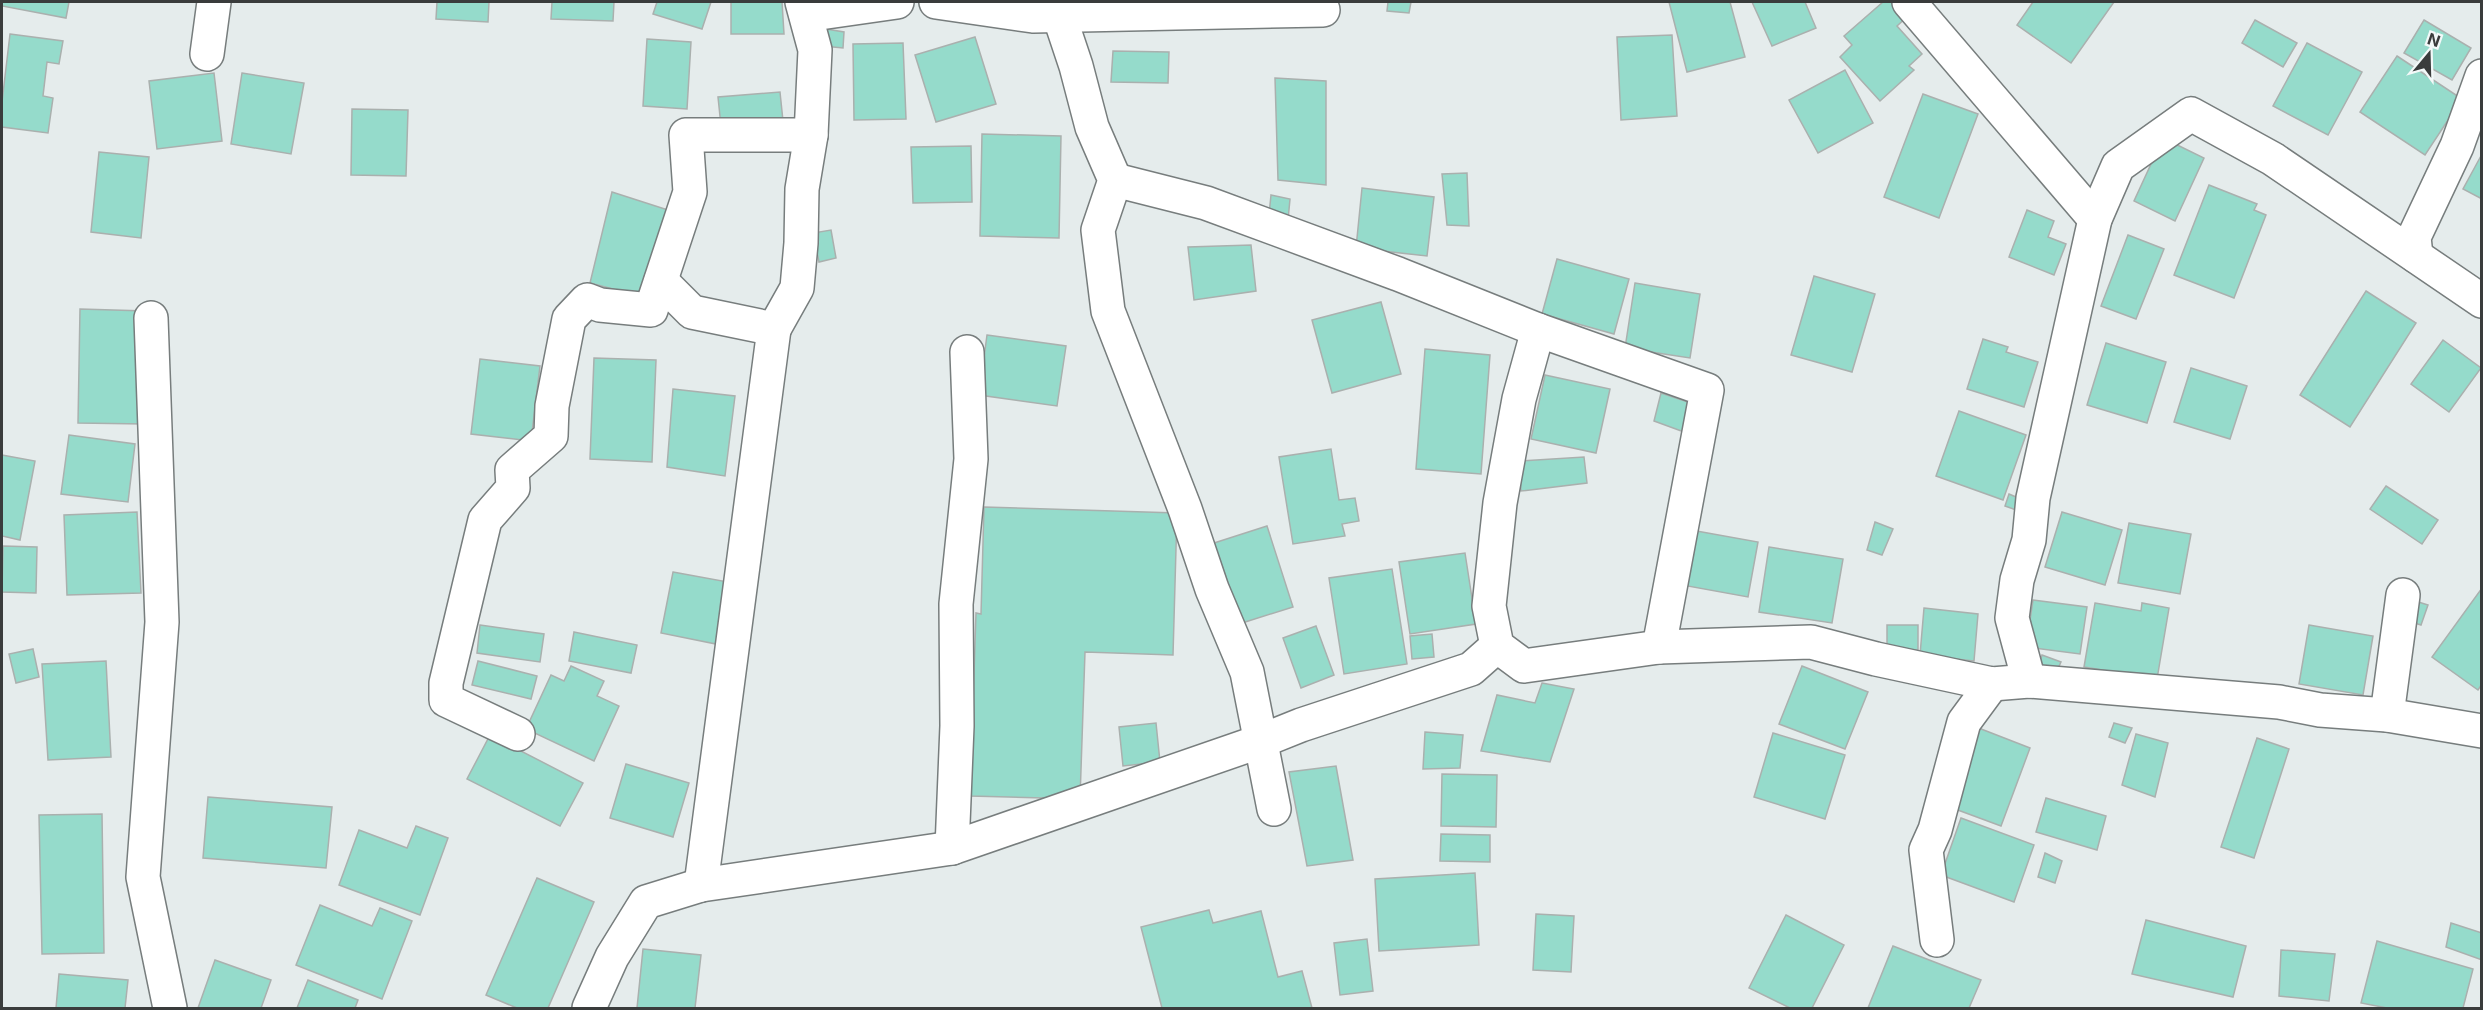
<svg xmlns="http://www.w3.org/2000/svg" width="2483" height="1010" font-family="Inter,sans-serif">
  <rect width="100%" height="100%" fill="#e5ecec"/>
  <g fill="#95dbcb" stroke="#aab0ae" stroke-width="1.5">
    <path d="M2 2H69L66 18 2 6Z"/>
    <path d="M437 2H489L488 22 436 19Z"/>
    <path d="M552 2H614L613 21 551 19Z"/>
    <path d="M657 2H711L702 29 653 14Z"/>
    <path d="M731 2H782L784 34H731Z"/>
    <path d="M1388 2H1411L1409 13 1387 11Z"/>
    <path d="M1669 2H1730L1745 57 1687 72Z"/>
    <path d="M1752 2H1805L1816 28 1772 46Z"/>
    <path d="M1883 2H1897L1909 15 1897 26 1922 54 1909 66 1914 70 1880 101 1840 57 1852 45 1844 36Z"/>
    <path d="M2033 2H2114L2071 63 2017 25Z"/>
    <path d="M2255 20 2297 43 2283 67 2242 43Z"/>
    <path d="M2424 20 2471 48 2452 80 2404 53Z"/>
    <path d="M826 29 844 32 843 48 823 46Z"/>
    <path d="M10 34 63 41 59 64 47 62 43 96 53 98 48 133 2 127V102Z"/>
    <path d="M1672 35 1677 116 1621 120 1617 37Z"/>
    <path d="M975 37 996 104 936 122 915 55Z"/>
    <path d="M647 39 691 42 687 109 643 106Z"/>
    <path d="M903 43 906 119 854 120 853 44Z"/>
    <path d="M2307 43 2362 72 2328 135 2273 106Z"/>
    <path d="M1113 51 1169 52 1168 83 1111 82Z"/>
    <path d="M2397 56 2462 99 2425 155 2360 112Z"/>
    <path d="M1845 70 1873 123 1818 153 1789 100Z"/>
    <path d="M214 73 222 141 157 149 149 81Z"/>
    <path d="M242 73 304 83 291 154 231 144Z"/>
    <path d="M1275 78 1326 81V185L1278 180Z"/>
    <path d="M780 92 783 121 721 126 718 97Z"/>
    <path d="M1923 94 1978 114 1939 218 1884 197Z"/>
    <path d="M352 109 408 110 406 176 351 175Z"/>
    <path d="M982 134 1061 136 1059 238 980 236Z"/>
    <path d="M2163 138 2204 158 2175 221 2134 201Z"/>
    <path d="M971 146 972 202 913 203 911 147Z"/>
    <path d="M99 152 149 157 141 238 91 232Z"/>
    <path d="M2482 154V199L2463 189Z"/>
    <path d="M1467 173 1469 226 1447 225 1442 174Z"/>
    <path d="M2209 185 2257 204 2254 210 2266 215 2234 298 2174 275Z"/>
    <path d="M1362 188 1434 197 1427 256 1356 248Z"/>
    <path d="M612 192 668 210 647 298 590 283Z"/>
    <path d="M1271 195 1290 199 1288 220 1269 215Z"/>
    <path d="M2027 210 2054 221 2048 237 2066 244 2054 275 2009 257Z"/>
    <path d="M831 230 836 258 819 262 813 233Z"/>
    <path d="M2128 235 2164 249 2136 319 2101 306Z"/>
    <path d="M1251 245 1256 291 1194 300 1188 247Z"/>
    <path d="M1557 259 1629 279 1614 334 1542 314Z"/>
    <path d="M1814 276 1875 294 1852 372 1791 355Z"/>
    <path d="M1635 283 1700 294 1690 358 1625 348Z"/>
    <path d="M2366 291 2416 323 2350 427 2300 395Z"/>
    <path d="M1381 302 1401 374 1332 393 1312 320Z"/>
    <path d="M80 309 146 311 144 424 78 423Z"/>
    <path d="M987 335 1066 346 1057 406 979 395Z"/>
    <path d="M1983 339 2008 347 2006 352 2038 362 2024 407 1967 389Z"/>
    <path d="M2443 340 2481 368 2449 412 2411 384Z"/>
    <path d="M2106 343 2166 362 2147 423 2087 405Z"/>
    <path d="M1425 349 1490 355 1481 474 1416 469Z"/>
    <path d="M594 358 656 360 652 462 590 459Z"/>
    <path d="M480 359 540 366 531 441 471 434Z"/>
    <path d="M2191 368 2247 386 2230 439 2174 422Z"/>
    <path d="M1545 375 1610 389 1596 453 1531 439Z"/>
    <path d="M673 389 735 396 725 476 667 467Z"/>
    <path d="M1661 393 1694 404 1684 432 1654 421Z"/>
    <path d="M1959 411 2026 435 2003 500 1936 476Z"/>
    <path d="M69 435 135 444 128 502 61 494Z"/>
    <path d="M1331 449 1339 500 1355 498 1359 521 1342 524 1345 536 1293 544 1279 457Z"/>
    <path d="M2 455 35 461 20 540 2 536Z"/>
    <path d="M1584 457 1587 483 1521 491 1518 461Z"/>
    <path d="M2386 486 2438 520 2422 544 2370 509Z"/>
    <path d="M2009 494 2023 500 2019 511 2005 506Z"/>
    <path d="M984 507 1177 513 1173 655 1085 652 1080 799 970 796 976 613 981 614Z"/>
    <path d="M137 512 141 593 67 595 64 515Z"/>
    <path d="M2062 512 2122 530 2105 585 2045 567Z"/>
    <path d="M1875 522 1893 529 1882 555 1867 550Z"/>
    <path d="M2129 523 2191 534 2180 594 2118 583Z"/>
    <path d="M1267 526 1293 607 1242 623 1214 543Z"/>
    <path d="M1691 530 1758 542 1748 597 1682 585Z"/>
    <path d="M3 546 37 547 36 593 2 592Z"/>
    <path d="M1769 547 1843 559 1832 623 1759 612Z"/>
    <path d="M1465 553 1476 624 1410 634 1399 562Z"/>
    <path d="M1392 569 1407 664 1344 674 1329 578Z"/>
    <path d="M673 572 728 582 716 644 661 633Z"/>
    <path d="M2482 588V684L2478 690 2432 657Z"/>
    <path d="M2033 600 2087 607 2080 654 2026 647Z"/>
    <path d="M2412 600 2428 605 2421 625 2405 620Z"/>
    <path d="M2095 603 2141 611 2142 603 2169 608 2157 679 2084 667Z"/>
    <path d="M1924 608 1978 614 1974 661 1920 655Z"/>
    <path d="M480 625 544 634 540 662 477 653Z"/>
    <path d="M1887 625H1918V650L1887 649Z"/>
    <path d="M2309 625 2373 636 2363 695 2299 684Z"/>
    <path d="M1316 626 1334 675 1301 688 1283 638Z"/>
    <path d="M574 632 637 645 631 673 569 661Z"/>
    <path d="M1432 634 1434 657 1412 659 1410 636Z"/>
    <path d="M33 649 39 677 16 683 9 654Z"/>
    <path d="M2042 655 2061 662 2056 673 2038 667Z"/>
    <path d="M106 661 111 757 48 760 42 664Z"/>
    <path d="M478 661 537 676 531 699 472 685Z"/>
    <path d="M571 666 604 681 597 696 619 706 594 761 526 729 551 675 564 681Z"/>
    <path d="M1802 666 1868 692 1845 749 1779 724Z"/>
    <path d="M1542 683 1574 689 1550 762 1481 751 1497 695 1535 703Z"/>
    <path d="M1156 723 1160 762 1123 766 1119 727Z"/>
    <path d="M2114 723 2132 728 2125 743 2109 737Z"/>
    <path d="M1976 727 2030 748 2001 826 1947 806Z"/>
    <path d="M1425 732 1463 735 1460 768 1423 769Z"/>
    <path d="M1773 733 1845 755 1825 819 1754 797Z"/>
    <path d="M2136 734 2168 743 2155 797 2122 785Z"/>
    <path d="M490 735 583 783 560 826 467 779Z"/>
    <path d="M2257 738 2289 749 2254 858 2221 847Z"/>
    <path d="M626 764 689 783 673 837 610 818Z"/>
    <path d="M1336 766 1353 860 1307 866 1289 772Z"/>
    <path d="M1442 774 1497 775 1496 827 1441 826Z"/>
    <path d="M208 797 332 807 326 868 203 858Z"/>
    <path d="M2046 798 2106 816 2097 850 2036 832Z"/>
    <path d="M102 814 104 953 42 954 39 815Z"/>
    <path d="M1961 818 2034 845 2014 902 1941 875Z"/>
    <path d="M416 826 448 838 420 915 339 885 359 830 407 848Z"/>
    <path d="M1441 834 1490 835V862L1440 861Z"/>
    <path d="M2045 853 2062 861 2055 883 2038 877Z"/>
    <path d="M1475 873 1479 945 1379 951 1375 879Z"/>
    <path d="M537 878 594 902 548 1008H517L486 995Z"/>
    <path d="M320 905 372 926 380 908 412 921 382 999 296 965Z"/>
    <path d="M1209 910 1213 923 1261 911 1278 977 1302 971 1312 1008H1162L1141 927Z"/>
    <path d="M1536 914 1574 916 1571 972 1533 970Z"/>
    <path d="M1786 915 1844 945 1812 1008H1790L1749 988Z"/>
    <path d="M2146 920 2246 946 2233 997 2132 974Z"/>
    <path d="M2451 923 2482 933V960L2446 947Z"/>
    <path d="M1367 939 1373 991 1340 995 1334 943Z"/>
    <path d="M2377 941 2473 969 2463 1008H2387L2361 1003Z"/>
    <path d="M1893 946 1981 980 1969 1008H1868Z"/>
    <path d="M643 949 701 955 695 1008H637Z"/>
    <path d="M2281 950 2335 954 2329 1001 2279 996Z"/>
    <path d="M215 960 271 980 261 1008H198Z"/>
    <path d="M59 974 128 980 125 1008H56Z"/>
    <path d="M308 980 358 1000 355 1008H297Z"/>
  </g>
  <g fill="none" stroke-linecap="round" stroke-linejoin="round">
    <g stroke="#777d7d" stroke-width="36">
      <g id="street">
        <path d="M936 2 1033 16 1323 10"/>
        <path d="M1909 2 2095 219"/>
        <path d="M806 15 897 2"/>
        <path d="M1059 15 1076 66 1092 127 1115 180 1098 230 1108 311 1185 509 1212 589 1247 672 1274 809"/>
        <path d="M207 54 214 2"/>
        <path d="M1115 180 1206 203 1398 274 1538 330 1707 390 1659 647"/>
        <path d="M2416 256 2414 237 2457 146 2482 76"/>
        <path d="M661 281 692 312 774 329 797 288 801 243 802 189 811 135 815 50 802 2"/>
        <path d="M151 318 162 622 143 877 170 1008"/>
        <path d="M1538 330 1519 399 1500 503 1489 606 1497 646 1524 666 1659 647 1811 642 1876 659 1992 684 2029 681 2279 702 2320 710 2387 715 2482 731"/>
        <path d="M2029 681 2012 618 2017 580 2029 540 2033 498 2095 219 2118 166 2191 114 2273 159 2482 301"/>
        <path d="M2387 715 2403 595"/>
        <path d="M518 734 446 700V683L485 520 513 488 512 470 551 436 552 406 569 319 587 300 600 305 651 310 690 192 686 135H811"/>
        <path d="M952 848 957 726 956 604 971 459 967 352"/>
        <path d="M701 885 774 329"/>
        <path d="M1937 940 1926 850 1935 830 1964 722 1992 684"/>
        <path d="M589 1008 612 957 646 902 701 885 952 848 1261 741 1301 725 1471 669 1497 646"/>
      </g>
    </g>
    <use href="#street" stroke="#fff" stroke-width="33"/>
  </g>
  <rect width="2483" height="1010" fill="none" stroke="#3a3c3c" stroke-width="6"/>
  <g transform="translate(2429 54) rotate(19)" stroke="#f3f9f9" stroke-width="4.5" paint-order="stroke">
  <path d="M0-4.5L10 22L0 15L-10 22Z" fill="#3a3c3c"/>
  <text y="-9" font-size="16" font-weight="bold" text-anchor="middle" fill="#3a3c3c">N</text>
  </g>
</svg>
